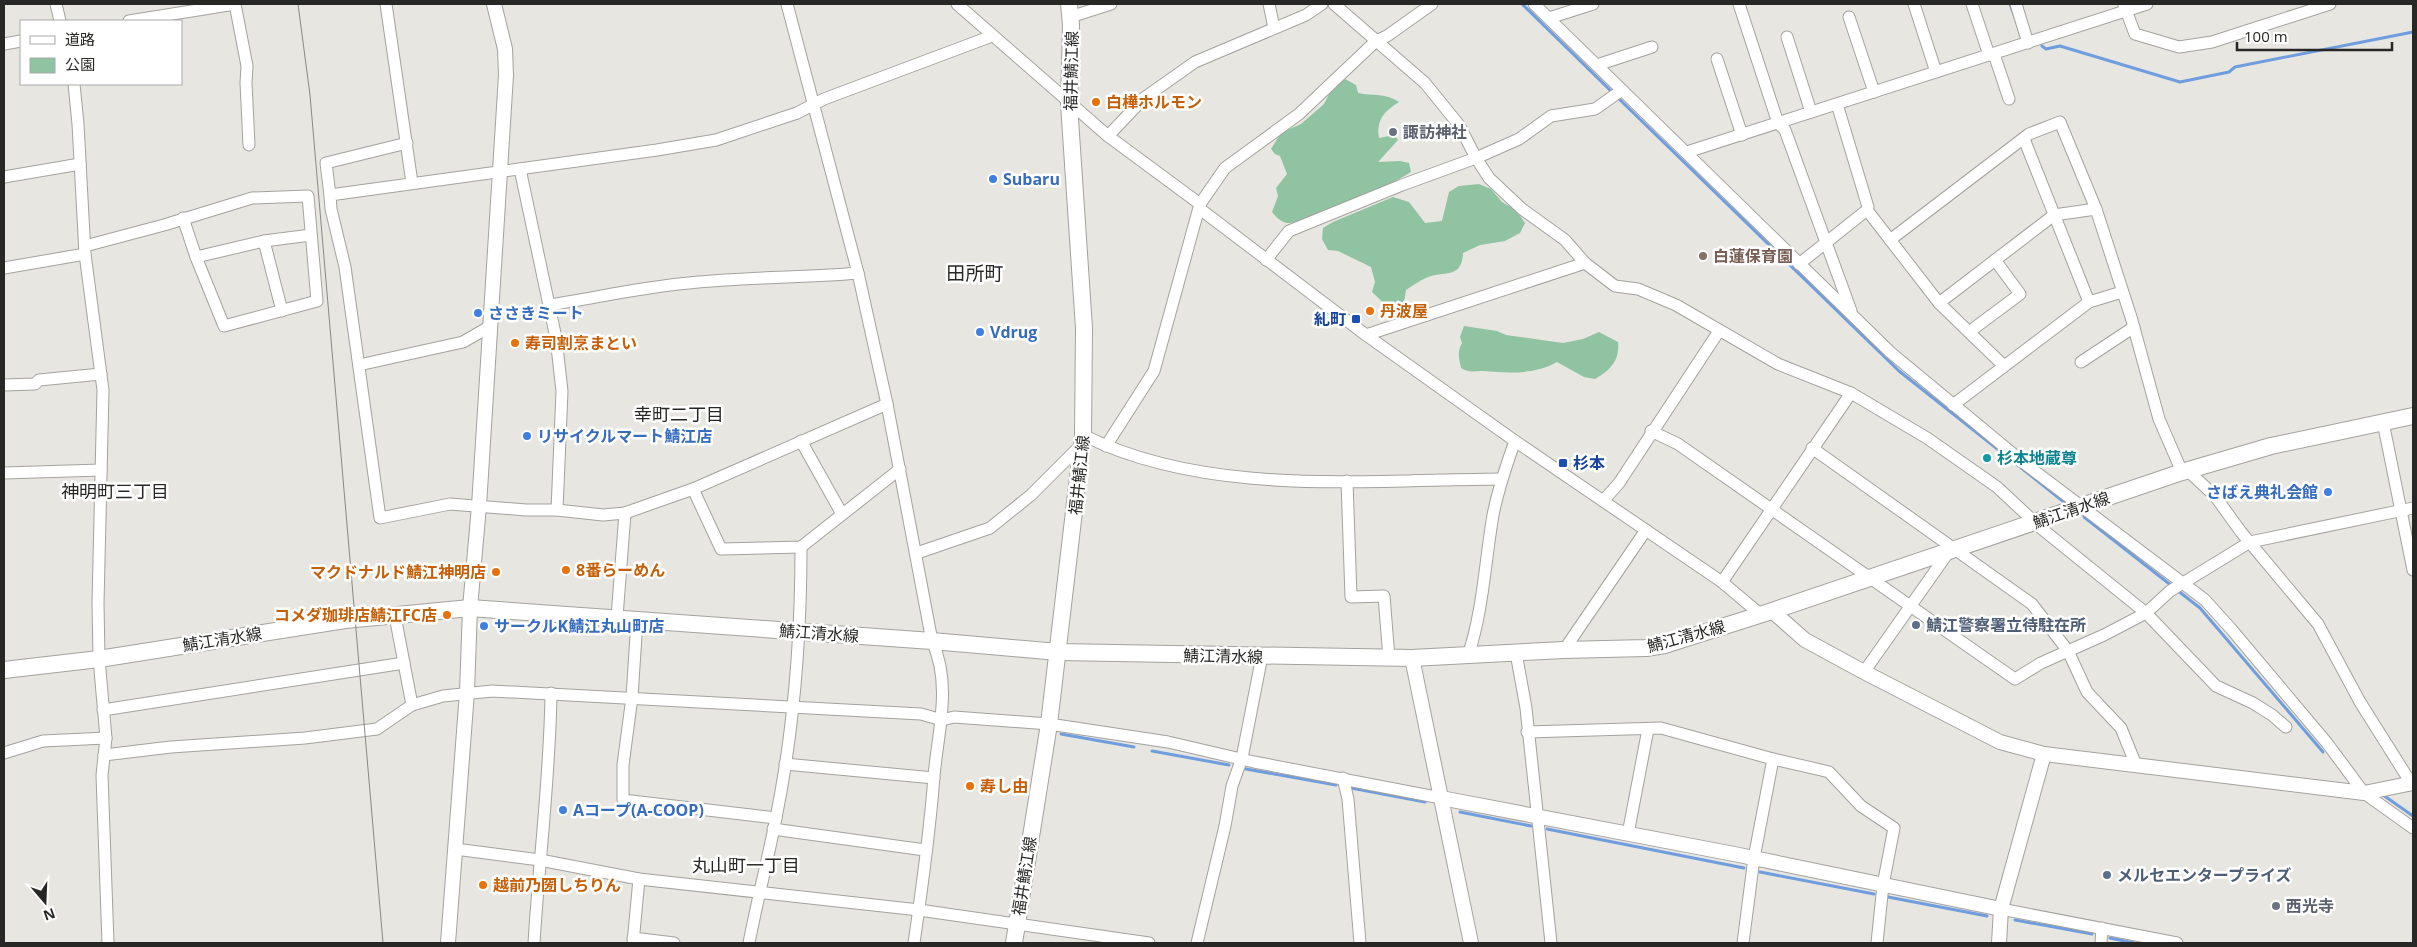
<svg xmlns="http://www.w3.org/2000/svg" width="2417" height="947" font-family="'Open Sans','Noto Sans JP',sans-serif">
  <rect width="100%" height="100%" fill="#e7e6e1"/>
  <g fill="#8fc3a1">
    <path d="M1345 79 1356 85 1358 93C1374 96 1386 93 1399 102 1385 111 1376 119 1379 138L1394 135 1398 140 1378 162 1400 161 1409 163 1411 172C1395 183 1303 225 1287 223 1280 221 1276 217 1272 212L1278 196 1276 188 1287 174 1280 156 1275 154 1271 149 1281 133 1301 124 1324 104 1331 90Z"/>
    <path d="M1479 184 1491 189 1502 202 1516 210 1525 223 1520 233 1505 241 1480 245 1463 253C1462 280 1443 270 1426 278 1419 281 1412 286 1406 290L1403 309 1397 312 1391 310 1372 292 1375 282 1371 267 1338 251 1328 250 1322 239 1323 228 1333 222 1393 197 1409 202 1425 223 1442 221 1449 192 1459 186Z"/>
    <path d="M1464 326 1497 331 1506 335 1563 343 1583 339 1599 332 1618 342C1620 361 1610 370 1595 379L1584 377 1557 362C1534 375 1508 373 1483 371 1474 371 1469 373 1461 368 1459 358 1457 352 1462 343L1460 337Z"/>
  </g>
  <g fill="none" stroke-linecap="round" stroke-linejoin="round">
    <g stroke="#6f9ddd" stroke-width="3">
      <path d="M1522 4 1613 93"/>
      <path d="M2010 4 2021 33"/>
      <path d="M2042 46 2046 49 2060 46 2180 82 2229 72 2235 67 2413 32"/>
      <path d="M1617 97 1899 371 2064 502"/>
      <path d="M2084 517 2172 586"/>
      <path d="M2177 590 2200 608 2323 752"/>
      <path d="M1061 734 1134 747"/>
      <path d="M1152 751 1229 765"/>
      <path d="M1246 769 1336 785"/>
      <path d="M1351 788 1425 802"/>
      <path d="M2383 795 2413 816"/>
      <path d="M1460 812 1531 826"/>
      <path d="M1547 829 1744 868"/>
      <path d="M1760 872 1874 894"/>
      <path d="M1888 897 1987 916"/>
      <path d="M2015 920 2092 934"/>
      <path d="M2110 938 2134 943"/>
    </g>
    <g stroke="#a4a29e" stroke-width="13">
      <g id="minor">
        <path d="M56 4 60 21"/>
        <path d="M235 4 247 66 246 83 249 145"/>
        <path d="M386 4 412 183"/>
        <path d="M787 4 858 273 887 404 932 641C952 684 938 731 934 776 930 832 922 888 914 943"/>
        <path d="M957 4 1108 136 1200 204"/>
        <path d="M1269 4 1274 28"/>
        <path d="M1334 4 1425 83 1459 125 1476 158 1489 178 1522 209 1565 240 1585 263 1615 286 1638 289 1676 305 1778 364 1851 393 1927 438 1997 487 2042 529 2146 613 2216 686 2253 703 2272 715 2286 727"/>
        <path d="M1534 4 1890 352 2024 463 2205 600 2232 630 2327 743 2364 793 2413 828"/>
        <path d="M1739 4 1778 123 1785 130 1851 311"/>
        <path d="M1914 4 1936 72"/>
        <path d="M1972 4 1989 55"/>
        <path d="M2016 4 2028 43"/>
        <path d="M2124 5 2135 34 2179 47 2212 42 2330 4"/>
        <path d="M1070 17 1111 4"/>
        <path d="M1849 17 1874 92"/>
        <path d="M1549 18 1593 4"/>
        <path d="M129 21 235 4"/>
        <path d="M1787 37 1811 112"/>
        <path d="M4 44 21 41"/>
        <path d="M1994 54 2009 99"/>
        <path d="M1717 59 1742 135"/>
        <path d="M1597 65 1652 47"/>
        <path d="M74 84 78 124 85 254 103 390 98 603 99 659 106 738 102 775 108 943"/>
        <path d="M1108 136 1144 98 1195 62 1306 15 1322 4"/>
        <path d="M2024 139 2089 302"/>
        <path d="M1687 152 2147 4"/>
        <path d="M520 169 556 338 562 391 557 510"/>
        <path d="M4 177 80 164"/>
        <path d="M330 195 326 163 407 143"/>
        <path d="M1200 209 1366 335 1515 441 1722 582 1760 614"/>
        <path d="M1867 210 1939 303 2004 366"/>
        <path d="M1890 240 2029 134 2060 122 2096 209 2131 317 2159 419 2182 472"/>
        <path d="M264 241 282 311"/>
        <path d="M85 246 164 225 252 198 308 196 317 301 224 326 196 257 183 218"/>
        <path d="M196 257 264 241 311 235"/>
        <path d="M1266 260 1289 231 1402 185 1476 158 1519 139 1551 116 1595 109 1622 90"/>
        <path d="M1799 264 1867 210 1868 207 1837 104"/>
        <path d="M4 268 85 254"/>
        <path d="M1939 303 2054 215 2096 209"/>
        <path d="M549 305C595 298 642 287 689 283 745 277 801 278 858 273"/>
        <path d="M1969 332 2020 294 1995 260"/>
        <path d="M1366 335 1585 263"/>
        <path d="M2081 362 2134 327"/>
        <path d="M359 365 463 342 489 327"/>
        <path d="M4 385 35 384 39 380 101 374"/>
        <path d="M887 404 693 489 625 513 603 515 557 510H526L450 504 380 518 345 267 331 209 330 195 657 150 716 140 797 113 824 99 992 36"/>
        <path d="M1953 405 2089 302 2122 292"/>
        <path d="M2383 422 2413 570"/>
        <path d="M1651 431 1678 444 2015 679 2041 663 2104 635 2146 613 2170 591 2250 542 2413 508"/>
        <path d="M1083 435C1206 497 1367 480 1501 479"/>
        <path d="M801 441 842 514"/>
        <path d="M1106 446 1154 371 1200 204 1225 168 1299 114 1376 41 1387 36 1432 4"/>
        <path d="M1812 448 2032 604 2068 651 2087 692 2121 728 2136 765"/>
        <path d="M2187 470 2215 496 2241 532 2318 624 2360 702 2411 783"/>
        <path d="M4 473 101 470"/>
        <path d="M1347 481 1351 597 1384 596 1389 658"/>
        <path d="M693 489 721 549 801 547 900 469"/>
        <path d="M1603 501 1619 483 1719 331"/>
        <path d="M917 553 990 528 1031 495 1083 443"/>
        <path d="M1722 582 1851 393"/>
        <path d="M395 616 412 705"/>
        <path d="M617 617 625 513"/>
        <path d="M637 620 632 697 623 765V800L776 818"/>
        <path d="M1564 650 1646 530"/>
        <path d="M1516 653 1526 708 1551 943"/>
        <path d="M1468 656C1483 611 1485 562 1493 515 1498 490 1506 466 1515 441"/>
        <path d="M1864 672 1950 550"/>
        <path d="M103 710 404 663"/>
        <path d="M1527 732 1661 728 1773 759 1821 770 1829 772 1861 806 1894 828 1883 885 1877 943"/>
        <path d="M4 753 43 741 106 738"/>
        <path d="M104 755 171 747 305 738 377 729 412 705 443 696 492 691 921 714 942 720 954 717 1049 724 1168 742 1254 762 1441 798"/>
        <path d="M785 764 934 778"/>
        <path d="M1343 778 1348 799 1360 943"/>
        <path d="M773 829 925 850"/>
        <path d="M1628 834 1648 729"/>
        <path d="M455 849 540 860 639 879 919 910 1149 943"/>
        <path d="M2001 909 2177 943"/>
        <path d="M633 938 674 943"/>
        <path d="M534 943C539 860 550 777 551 693"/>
        <path d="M633 943 639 879"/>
        <path d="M749 943C757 901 768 859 776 818 794 729 801 637 801 547"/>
        <path d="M1197 943 1225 826 1232 786 1242 758 1262 656"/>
        <path d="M1743 943 1754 858 1773 759"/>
        <path d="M2101 943 2102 928"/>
      </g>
    </g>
    <g stroke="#a4a29e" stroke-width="16">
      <g id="tertiary">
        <path d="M1772 611 1805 640 1864 672 2000 742 2044 754 2364 793 2413 783"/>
        <path d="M1412 658 1471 943"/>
        <path d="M1441 798 1734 854 2001 909"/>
        <path d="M448 943 467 692 470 608 479 506 506 75 505 49 494 4"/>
        <path d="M1999 943 2001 909 2044 754"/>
      </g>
    </g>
    <g stroke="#a4a29e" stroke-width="18">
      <g id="secondary">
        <path d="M4 670 99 659 345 620 470 608 932 641 1058 652 1412 658 1564 650 1646 648 1665 645 1772 611 2182 472 2271 446 2413 416"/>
        <path d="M1014 943 1049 724 1083 435 1084 328 1069 104 1071 25 1069 4"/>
      </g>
    </g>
    <use href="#minor" stroke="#fff" stroke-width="11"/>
    <use href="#tertiary" stroke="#fff" stroke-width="14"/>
    <use href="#secondary" stroke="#fff" stroke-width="16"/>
    <path stroke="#888884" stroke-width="1" d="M298 4 310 95 383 943"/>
  </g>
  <g fill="#e8710a" stroke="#fff" stroke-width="2">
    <circle cx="1096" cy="102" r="5"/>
    <circle cx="1370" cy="311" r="5"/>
    <circle cx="515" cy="343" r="5"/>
    <circle cx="566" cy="570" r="5"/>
    <circle cx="496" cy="572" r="5"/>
    <circle cx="447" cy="615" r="5"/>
    <circle cx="970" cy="786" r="5"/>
    <circle cx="483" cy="885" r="5"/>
  </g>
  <g fill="#6b7280" stroke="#fff" stroke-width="2">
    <circle cx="1393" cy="132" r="5"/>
    <circle cx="2276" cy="906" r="5"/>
  </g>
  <g fill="#3f7fe0" stroke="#fff" stroke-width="2">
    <circle cx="993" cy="179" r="5"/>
    <circle cx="478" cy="313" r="5"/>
    <circle cx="980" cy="332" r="5"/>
    <circle cx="527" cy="436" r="5"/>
    <circle cx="2328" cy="492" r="5"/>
    <circle cx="484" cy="626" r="5"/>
    <circle cx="563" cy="810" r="5"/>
  </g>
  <circle fill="#8d6e63" stroke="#fff" stroke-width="2" cx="1703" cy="256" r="5"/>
  <g fill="#1a4fb4" stroke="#fff" stroke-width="2">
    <rect x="1351" y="314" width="10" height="10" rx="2.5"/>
    <rect x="1558" y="458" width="10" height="10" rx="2.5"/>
  </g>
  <circle fill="#0f9aa8" stroke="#fff" stroke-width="2" cx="1987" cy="458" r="5"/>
  <g fill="#5c6f8a" stroke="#fff" stroke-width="2">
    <circle cx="1916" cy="625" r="5"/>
    <circle cx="2107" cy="875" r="5"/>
  </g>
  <g text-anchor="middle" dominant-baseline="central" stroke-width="5" stroke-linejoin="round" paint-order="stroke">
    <g font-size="16" fill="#272725" stroke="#fff">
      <text transform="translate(1071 71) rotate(-89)">福井鯖江線</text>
      <text transform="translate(1079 475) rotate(-84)">福井鯖江線</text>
      <text transform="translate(2071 510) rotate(-19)">鯖江清水線</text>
      <text transform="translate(819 633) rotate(4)">鯖江清水線</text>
      <text transform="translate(1686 636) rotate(-15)">鯖江清水線</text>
      <text transform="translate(222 639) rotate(-9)">鯖江清水線</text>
      <text transform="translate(1223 656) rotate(1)">鯖江清水線</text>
      <text transform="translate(1024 876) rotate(-81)">福井鯖江線</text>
    </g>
    <g font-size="16" font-weight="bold" fill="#c56008" stroke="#fff" text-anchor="start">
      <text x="1106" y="102">白樺ホルモン</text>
      <text x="1380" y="311">丹波屋</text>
      <text x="525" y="343">寿司割烹まとい</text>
      <text x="576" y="570">8番らーめん</text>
      <text x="486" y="572" text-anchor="end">マクドナルド鯖江神明店</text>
      <text x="437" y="615" text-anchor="end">コメダ珈琲店鯖江FC店</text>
      <text x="980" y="786">寿し由</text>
      <text x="493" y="885">越前乃圀しちりん</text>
    </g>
    <g font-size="16" font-weight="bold" fill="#5b616d" stroke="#fff" text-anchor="start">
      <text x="1403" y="132">諏訪神社</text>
      <text x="2286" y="906">西光寺</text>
    </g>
    <g font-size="16" font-weight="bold" fill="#366cbe" stroke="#fff" text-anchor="start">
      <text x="1003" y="179">Subaru</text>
      <text x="488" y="313">ささきミート</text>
      <text x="990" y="332">Vdrug</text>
      <text x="537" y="436">リサイクルマート鯖江店</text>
      <text x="2318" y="492" text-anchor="end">さばえ典礼会館</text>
      <text x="494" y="626">サークルK鯖江丸山町店</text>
      <text x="573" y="810">Aコープ(A-COOP)</text>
    </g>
    <g font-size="16" font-weight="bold" fill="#785e54" stroke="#fff" text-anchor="start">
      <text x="1713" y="256">白蓮保育園</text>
    </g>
    <g font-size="16" font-weight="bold" fill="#164399" stroke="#fff" text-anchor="end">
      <text x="1346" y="319">糺町</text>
      <text x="1573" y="463" text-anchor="start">杉本</text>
    </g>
    <g font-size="16" font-weight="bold" fill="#0d838f" stroke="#fff" text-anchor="start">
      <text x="1997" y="458">杉本地蔵尊</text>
    </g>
    <g font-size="16" font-weight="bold" fill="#4e5e75" stroke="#fff" text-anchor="start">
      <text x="1926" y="625">鯖江警察署立待駐在所</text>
      <text x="2117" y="875">メルセエンタープライズ</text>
    </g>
    <g font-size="18" fill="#272725" stroke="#fff">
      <text x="679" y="414">幸町二丁目</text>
      <text x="115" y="491">神明町三丁目</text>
      <text x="746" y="865">丸山町一丁目</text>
    </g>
    <g font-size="19" fill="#272725" stroke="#fff">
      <text x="975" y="273">田所町</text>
    </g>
  </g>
  <rect width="2417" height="947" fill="none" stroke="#272725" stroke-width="10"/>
  <rect x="20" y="20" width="162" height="65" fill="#ffffff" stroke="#a9a9a8"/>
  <rect x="30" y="36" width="25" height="8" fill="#ffffff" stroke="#a9a9a8"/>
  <text x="65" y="45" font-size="15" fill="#272725">道路</text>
  <rect x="30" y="58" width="25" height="15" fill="#8fc3a1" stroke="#a9a9a8"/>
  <text x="65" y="70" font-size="15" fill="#272725">公園</text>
  <g transform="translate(45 902) rotate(161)" stroke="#ffffff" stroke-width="4" paint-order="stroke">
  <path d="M0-4L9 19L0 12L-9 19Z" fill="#272725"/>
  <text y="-8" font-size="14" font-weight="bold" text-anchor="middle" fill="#272725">N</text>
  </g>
  <path d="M2237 42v8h155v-8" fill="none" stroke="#272725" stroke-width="2.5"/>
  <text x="2244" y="42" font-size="15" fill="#272725" stroke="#ffffff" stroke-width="4" paint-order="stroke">100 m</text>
</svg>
